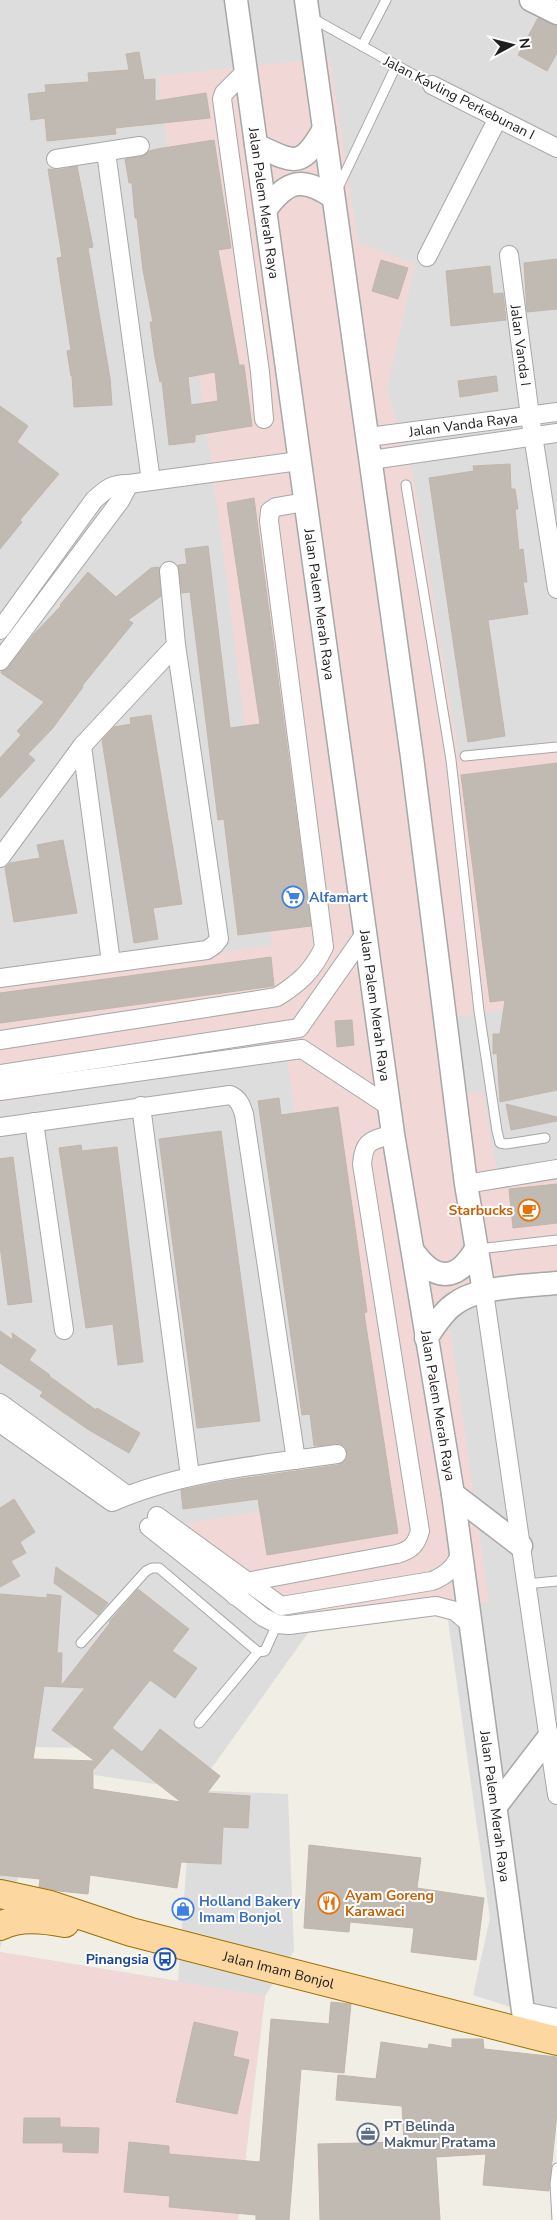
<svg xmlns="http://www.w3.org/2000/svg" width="557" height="2220" font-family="'Nunito Sans',sans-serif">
  <rect width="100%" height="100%" fill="#f1eee6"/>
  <g fill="#dedddd">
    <path d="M0 0H557V2022L473 1995 490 1918 448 1620 434 1612 308 1633 196 1790 94 1775 96 1748 23 1747 22 1862 0 1949Z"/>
    <path d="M192 1790 288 1794 294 1951 265 1996 238 2220H0V1952L178 1981Z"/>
  </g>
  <g fill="#f1d8d6">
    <path d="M330 58 358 242 415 264 387 390 412 470 459 755 557 740V1001L456 1017 465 1093 483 1092 499 1184 557 1176V1274L445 1292 489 1602 292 1632 187 1523 351 1497 287 1060 0 1102V984L272 945 222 542 158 76Z"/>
    <path d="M0 1952 265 1996 238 2220H0Z"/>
  </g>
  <g fill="#c1bab3" stroke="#c2b5a9" fill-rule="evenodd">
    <path d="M538 18 557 26V53L547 71 518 55Z"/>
    <path d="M139 52 144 80 155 79V101L206 93 210 118 115 128 116 134 47 141 45 118 31 120 28 94 46 92 45 85 89 82 88 73 129 70 126 54Z"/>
    <path d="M214 140 231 248 218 250 239 365H244L252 426 195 435V442L169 445 162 381 160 382 155 358 150 322H153L143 270 137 218H135L132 183H129L125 159 142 156 149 151 157 149ZM215 372 218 401 191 405 188 377Z"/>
    <path d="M77 166 93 247 88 248 110 378 112 405 74 407 72 376H71L67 351 71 350 57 258 62 257 48 169 58 170Z"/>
    <path d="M557 259V309L527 312 524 263Z"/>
    <path d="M381 260 408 268 398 299 372 291Z"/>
    <path d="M490 266 493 294 503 293 506 320 451 326 446 271Z"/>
    <path d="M496 376 498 391 460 397 458 381Z"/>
    <path d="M0 406 28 426 17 442 59 474 20 520 22 522 0 549Z"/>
    <path d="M510 464 511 489H515L518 509H515L519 550 523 549 527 582H523L528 614 488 620 505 736 468 742 429 478 474 471 473 466Z"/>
    <path d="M254 498 311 926 238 935 224 819 218 820 190 592 182 593 178 565 187 564 185 549 208 546 230 728 260 724 227 503Z"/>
    <path d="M159 567 161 596 128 620 133 623 82 686 83 687 52 729 28 754 35 760 0 798V758L21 735 17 731 44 702 1 673 2 671 8 667 34 634 61 606 60 605 88 572 116 597 151 568Z"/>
    <path d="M151 715 182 904 153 908 158 939 134 943 102 740 114 727 131 724 130 718Z"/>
    <path d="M557 763V1090L500 1102 497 1053 493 1054V1034H500L505 1000 490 1002 461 775Z"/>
    <path d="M63 840 77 913 14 922 5 868 10 863 40 858 37 845Z"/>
    <path d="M271 957 274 986 0 1023V993Z"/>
    <path d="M352 1020 354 1045 337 1047 335 1021Z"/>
    <path d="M279 1098 281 1115 338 1107 367 1312 364 1313 398 1533 267 1555 258 1499 183 1509 181 1490 225 1481 338 1465 347 1458 346 1448 341 1444 314 1446 310 1414 302 1415 258 1101Z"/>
    <path d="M506 1104 557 1117V1121L511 1130Z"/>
    <path d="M221 1131 260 1421 197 1428 159 1139Z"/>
    <path d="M81 1145 82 1151 117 1147 143 1362 118 1365 113 1324 86 1328 59 1148Z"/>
    <path d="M13 1157 32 1302 8 1305 0 1246V1159Z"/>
    <path d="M557 1184V1223L513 1228 509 1189Z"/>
    <path d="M0 1331 13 1340 12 1333 36 1350 29 1360 50 1375 49 1376 96 1410 97 1408 140 1433 129 1453 89 1430 57 1408 40 1396 43 1392 0 1363Z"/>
    <path d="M14 1499 35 1532 20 1542 26 1553 11 1561 20 1576 0 1587V1508Z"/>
    <path d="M56 1567 108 1603 98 1615 54 1583Z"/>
    <path d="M138 1589 189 1629 172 1651 197 1668 175 1698 150 1680 112 1728 142 1752 160 1729 220 1776 207 1793 250 1796 248 1828 223 1827 221 1864 181 1862 177 1888 90 1875 88 1894 59 1891 39 1887 40 1879 0 1875V1594L47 1598V1594L61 1596 57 1653H62L61 1686 110 1623 109 1622ZM44 1686 85 1688 52 1730 95 1761 33 1759ZM112 1748 181 1802 93 1789V1770Z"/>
    <path d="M309 1845 421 1858 417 1888 484 1898 476 1960 411 1952 414 1928 350 1922 349 1932 304 1928Z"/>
    <path d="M331 2002 351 2004 344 2073 301 2069 289 2220H256V2215L169 2207 170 2196 124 2192 129 2142 169 2146V2154L260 2162 271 2019 329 2024Z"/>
    <path d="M194 2022 238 2032 233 2056 249 2060 237 2114 176 2102Z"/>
    <path d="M452 2039H483L484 2049 557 2057V2114L549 2191 483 2185 486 2154 436 2157 440 2220H320L318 2144 404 2142 402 2106 336 2100 338 2075 376 2079 381 2042 428 2049 429 2044 452 2048Z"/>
    <path d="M24 2118H60V2127L99 2128 98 2153 63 2152V2143H23Z"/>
  </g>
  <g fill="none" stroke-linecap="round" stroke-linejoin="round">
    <g stroke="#a7a7a7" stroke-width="11">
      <g id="service">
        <path d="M312 18 432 85"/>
        <path d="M362 46 386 0"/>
        <path d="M338 188 396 66"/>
        <path d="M406 485 451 760 479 1011 497 1131 500 1143 506 1144 545 1138"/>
        <path d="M465 756 557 747"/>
        <path d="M478 1249 557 1240"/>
        <path d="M526 1584 557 1581"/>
        <path d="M81 1643 146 1571 152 1568H159L258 1652 265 1651 277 1624"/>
        <path d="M199 1723 258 1652"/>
        <path d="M557 2220 555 2184 557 2168"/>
      </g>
    </g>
    <g stroke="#a7a7a7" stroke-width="20">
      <g id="minor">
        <path d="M245 72 224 93 222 99 260 372 264 419"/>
        <path d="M432 85 557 148"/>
        <path d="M106 152 151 481"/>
        <path d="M56 159 140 146"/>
        <path id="s1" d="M509 255 530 416 557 589"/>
        <path d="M427 257 498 118"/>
        <path id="s2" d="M369 437 557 412"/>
        <path d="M371 460 557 433"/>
        <path d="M0 630 94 500C106 489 113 483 129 484L299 461"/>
        <path d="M0 661 120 501 129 484"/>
        <path d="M82 746 111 962"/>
        <path d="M0 858 82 746 176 645"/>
        <path d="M0 978 207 950 214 945 219 939 176 645 169 571"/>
        <path d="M0 1040 277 997C299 983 312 972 324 947L269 521 270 511 276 507 305 502"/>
        <path d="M0 1074 299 1028 367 931"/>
        <path d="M0 1091 302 1049 390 1107"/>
        <path d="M141 1106 190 1476"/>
        <path d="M34 1122 64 1330"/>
        <path d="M0 1127 230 1095C239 1099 241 1105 244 1114L296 1460"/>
        <path d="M466 1184 557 1169"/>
        <path d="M484 1292 557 1795"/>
        <path d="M0 1403 127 1495"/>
        <path d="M0 1423 112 1502C183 1471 261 1465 337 1454"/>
        <path d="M157 1516 281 1606 432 1581C447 1575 455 1567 461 1553"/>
        <path d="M149 1527 263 1617 277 1624 289 1625 436 1606 455 1611 470 1624"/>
        <path d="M235 1596 246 1582 397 1554C411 1550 416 1545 420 1531L362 1164C364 1139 372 1141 393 1134"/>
        <path d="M523 2011 557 2018"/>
      </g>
    </g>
    <g stroke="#a7a7a7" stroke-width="25">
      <g id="tertiary">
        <path id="s3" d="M236 0 393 1134 453 1494 526 2033"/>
        <path d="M306 0 412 757 466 1184 484 1292"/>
        <path d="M531 0 557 13"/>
        <path d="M256 145C295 163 301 169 324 129"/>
        <path d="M266 209C288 179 303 177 333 197"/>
        <path d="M413 1251C435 1282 457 1282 476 1249"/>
        <path d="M426 1338C435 1326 443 1311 456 1303 479 1286 529 1286 557 1283"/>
        <path d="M453 1494 521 1546"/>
        <path d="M496 1806 549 1737"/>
      </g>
    </g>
    <g stroke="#9c6e00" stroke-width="30">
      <g id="primary">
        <path id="s4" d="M0 1894 50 1905 131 1932 557 2041"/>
        <path d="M0 1926C20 1916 44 1919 65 1923"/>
      </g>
    </g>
    <use href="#service" stroke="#fff" stroke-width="9"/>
    <use href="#minor" stroke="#fff" stroke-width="18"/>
    <use href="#tertiary" stroke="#fff" stroke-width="22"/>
    <use href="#primary" stroke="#fcd8a0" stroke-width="28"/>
  </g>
  <defs>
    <g id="supermarket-ring" transform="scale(1.125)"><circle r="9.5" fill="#fff" stroke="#3f7fe0" stroke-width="1.5"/><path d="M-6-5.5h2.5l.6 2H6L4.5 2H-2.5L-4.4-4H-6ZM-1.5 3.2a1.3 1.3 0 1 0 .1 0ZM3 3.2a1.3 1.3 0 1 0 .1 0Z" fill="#3f7fe0"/></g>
    <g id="cafe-ring" transform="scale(1.125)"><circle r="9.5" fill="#fff" stroke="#e8710a" stroke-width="1.5"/><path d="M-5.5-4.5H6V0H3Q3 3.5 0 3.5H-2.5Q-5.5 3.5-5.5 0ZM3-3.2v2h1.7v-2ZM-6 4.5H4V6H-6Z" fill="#e8710a"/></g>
    <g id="restaurant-ring" transform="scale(1.125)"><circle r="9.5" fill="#fff" stroke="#e8710a" stroke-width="1.5"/><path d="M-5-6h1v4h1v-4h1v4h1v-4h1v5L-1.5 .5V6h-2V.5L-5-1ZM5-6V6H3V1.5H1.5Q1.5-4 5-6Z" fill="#e8710a"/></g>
    <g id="shop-ring" transform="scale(1.125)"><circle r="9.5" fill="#fff" stroke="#3f7fe0" stroke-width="1.5"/><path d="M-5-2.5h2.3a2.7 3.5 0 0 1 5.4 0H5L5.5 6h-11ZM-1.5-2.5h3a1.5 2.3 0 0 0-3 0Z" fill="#3f7fe0"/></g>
    <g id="bus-ring" transform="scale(1.125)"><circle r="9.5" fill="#fff" stroke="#1a4fb4" stroke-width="1.5"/><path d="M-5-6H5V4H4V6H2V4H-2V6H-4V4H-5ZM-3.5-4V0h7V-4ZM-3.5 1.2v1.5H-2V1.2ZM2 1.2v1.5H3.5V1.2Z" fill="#1a4fb4"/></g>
    <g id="office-ring" transform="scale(1.125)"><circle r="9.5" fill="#fff" stroke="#5c6f8a" stroke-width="1.5"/><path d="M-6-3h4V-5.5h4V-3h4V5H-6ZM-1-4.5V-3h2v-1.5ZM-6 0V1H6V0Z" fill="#5c6f8a"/></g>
  </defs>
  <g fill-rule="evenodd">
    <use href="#supermarket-ring" x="293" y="897"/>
    <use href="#cafe-ring" x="529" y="1210"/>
    <use href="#restaurant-ring" x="329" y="1903"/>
    <use href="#shop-ring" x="183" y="1909"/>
    <use href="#bus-ring" x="165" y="1959"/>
    <use href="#office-ring" x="368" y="2134"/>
  </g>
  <g text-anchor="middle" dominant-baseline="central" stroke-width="4" stroke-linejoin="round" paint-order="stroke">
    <g font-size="14" fill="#202020" stroke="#fff">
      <text transform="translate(459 98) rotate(27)">Jalan Kavling Perkebunan I</text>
      <text stroke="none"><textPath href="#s3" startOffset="205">Jalan Palem Merah Raya</textPath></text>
      <text stroke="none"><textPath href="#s1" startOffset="91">Jalan Vanda I</textPath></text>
      <text stroke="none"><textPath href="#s2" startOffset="95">Jalan Vanda Raya</textPath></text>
      <text stroke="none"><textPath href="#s3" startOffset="610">Jalan Palem Merah Raya</textPath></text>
      <text stroke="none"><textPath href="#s3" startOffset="1015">Jalan Palem Merah Raya</textPath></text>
      <text stroke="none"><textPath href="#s3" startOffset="1420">Jalan Palem Merah Raya</textPath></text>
      <text stroke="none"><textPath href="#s3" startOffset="1825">Jalan Palem Merah Raya</textPath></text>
      <text stroke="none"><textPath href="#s4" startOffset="289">Jalan Imam Bonjol</textPath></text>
    </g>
    <g font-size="14" font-weight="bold" fill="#366cbe" stroke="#fff" text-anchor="start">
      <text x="309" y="897">Alfamart</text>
      <text x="199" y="1901">Holland Bakery<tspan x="199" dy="16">Imam Bonjol</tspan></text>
    </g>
    <g font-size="14" font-weight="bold" fill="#c56008" stroke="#fff" text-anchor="end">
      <text x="513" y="1210">Starbucks</text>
      <text x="345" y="1895" text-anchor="start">Ayam Goreng<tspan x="345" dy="16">Karawaci</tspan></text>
    </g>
    <g font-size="14" font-weight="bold" fill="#164399" stroke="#fff" text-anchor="end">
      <text x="149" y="1959">Pinangsia</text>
    </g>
    <g font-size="14" font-weight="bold" fill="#4e5e75" stroke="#fff" text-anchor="start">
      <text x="384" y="2126">PT Belinda<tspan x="384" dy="16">Makmur Pratama</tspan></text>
    </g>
  </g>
  <g transform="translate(512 45) rotate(83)" stroke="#ffffff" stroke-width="4" paint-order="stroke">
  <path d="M0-4L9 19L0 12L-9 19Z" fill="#202020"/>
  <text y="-8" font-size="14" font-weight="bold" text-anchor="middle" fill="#202020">N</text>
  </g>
</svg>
